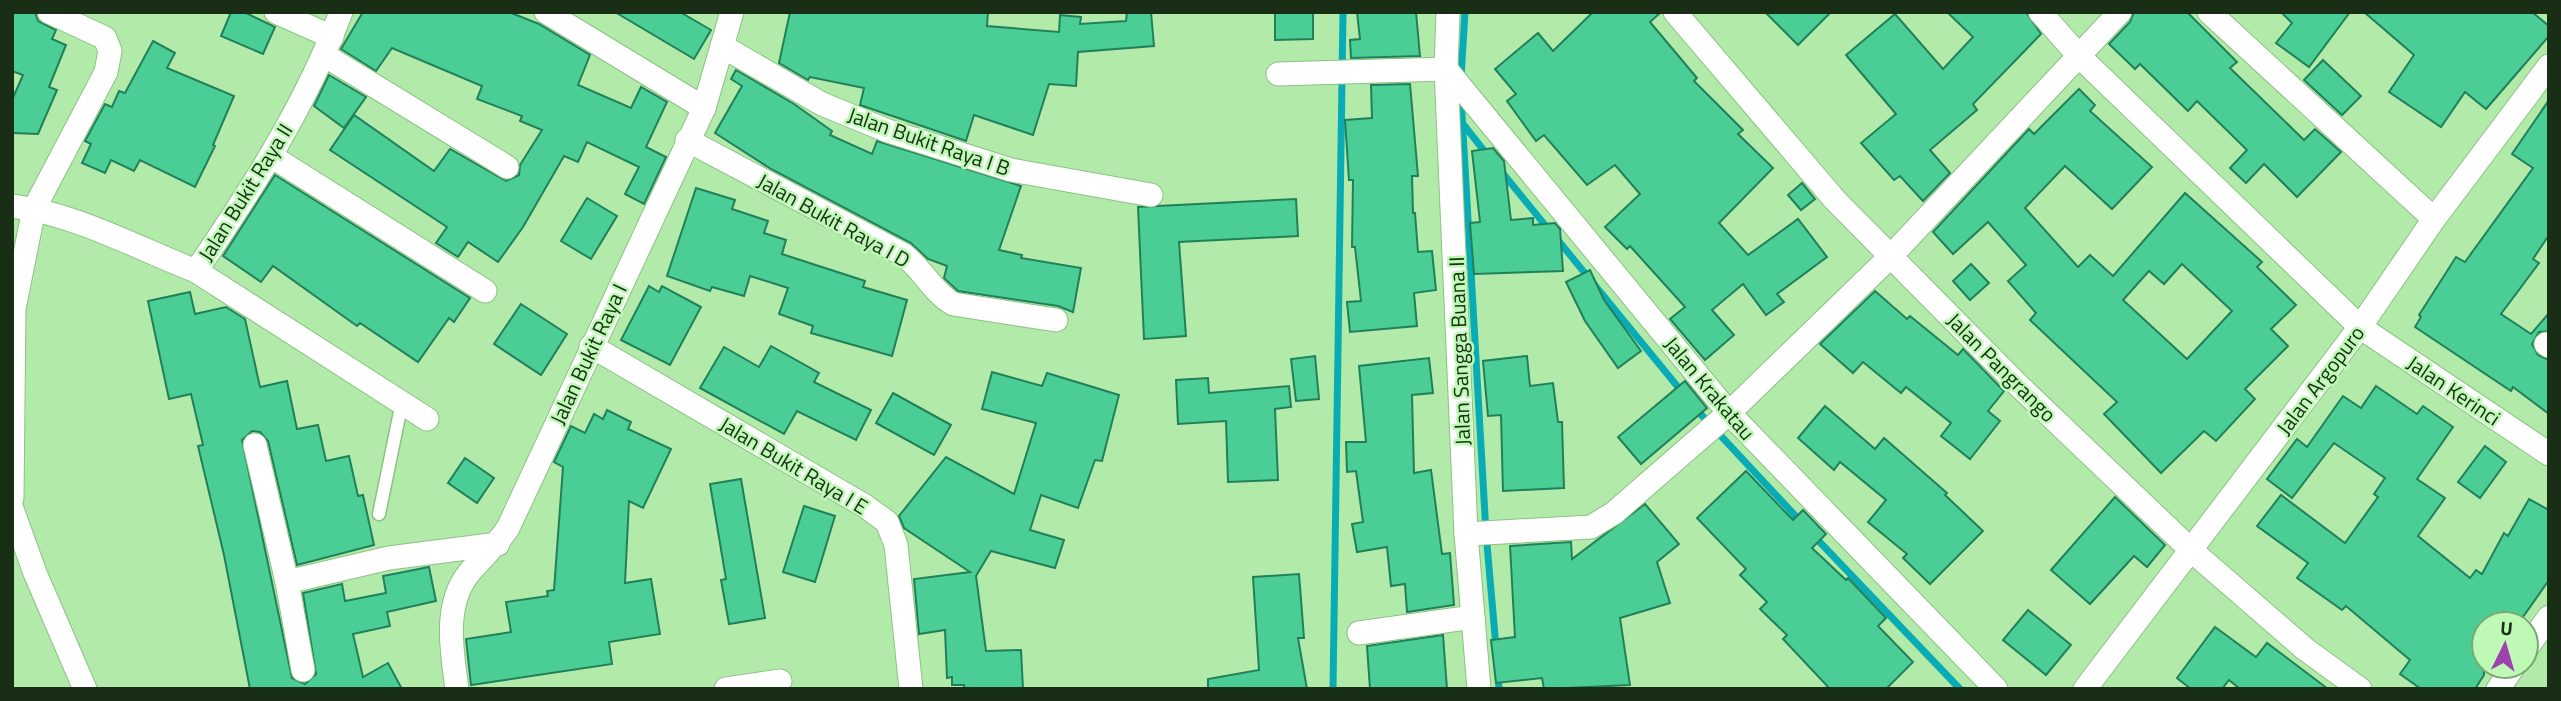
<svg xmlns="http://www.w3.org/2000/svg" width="2561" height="701" font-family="'Titillium Web',sans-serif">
  <rect width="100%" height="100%" fill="#b2eba9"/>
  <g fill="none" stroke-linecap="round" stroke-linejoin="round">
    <g stroke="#09acb4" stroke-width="7">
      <path d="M1461 78 1465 12"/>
      <path d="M1461 97 1486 533 1496 647"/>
      <path d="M1463 124 1489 157"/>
      <path d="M1501 171 1549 230"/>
      <path d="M1557 239 1682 392"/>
      <path d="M1694 407 1803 524"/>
      <path d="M1813 535 1960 689"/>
      <path d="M1498 673 1499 689"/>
      <path d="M1333 689 1343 12"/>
    </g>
  </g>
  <g fill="#4ace95" stroke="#218059" stroke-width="2" fill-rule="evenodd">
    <path d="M12 12H35L38 21 56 30 52 39 66 45 49 87 57 90 38 134 12 133V100L23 75 12 71Z"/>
    <path d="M231 12H244L275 27 263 54 221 36Z"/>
    <path d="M363 12H509L539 24 590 55 578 85 631 108 641 87 667 102 646 147 666 157 644 204 625 194 639 167 587 142 578 162 564 156 523 227 498 262 468 242 458 257 436 243 447 227 330 150 354 115 434 171 450 149 506 181 519 175 520 165 542 130 520 121 522 116 477 99 482 86 392 48 376 71 341 49Z"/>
    <path d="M615 12H680L711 30 694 59Z"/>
    <path d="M790 12H988L987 26 1059 32 1060 15 1081 17 1080 24 1126 21 1127 12H1151L1154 46 1078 52 1076 86 1049 84 1033 135 974 115 966 141 860 105 864 88 810 77 808 80 779 63Z"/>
    <path d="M1275 12H1313V39L1275 40Z"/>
    <path d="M1357 12H1416L1420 56 1351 58 1350 40 1360 39Z"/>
    <path d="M1593 12H1661L1650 22 1697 78 1694 81 1743 130 1738 134 1773 168 1719 223 1748 255 1798 219 1827 257 1777 294 1784 302 1766 315 1743 284 1712 310 1734 335 1705 360 1670 319 1685 307 1630 246 1627 249 1605 227 1640 194 1615 165 1587 185 1544 135 1536 141 1507 101 1516 94 1495 69 1538 33 1553 51Z"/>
    <path d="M1765 12H1831L1798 45Z"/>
    <path d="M1947 12H2026L2041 34 1973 104 1977 110 1930 150 1950 173 1923 201 1900 176 1894 180 1861 143 1896 114 1846 55 1895 14 1943 69 1973 37Z"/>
    <path d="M2134 12H2187L2237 62 2230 68 2304 140 2315 129 2341 152 2297 197 2264 164 2246 183 2230 168 2247 150 2197 101 2188 111 2140 64 2135 69 2109 44 2130 22Z"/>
    <path d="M2281 12H2350L2309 67 2276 43 2292 23Z"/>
    <path d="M2364 12H2532L2549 26V36L2486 109 2465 92 2441 127 2389 92 2414 55Z"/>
    <path d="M153 41 175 53 167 68 234 96 213 145 215 146 195 187 140 160 134 171 111 160 105 173 82 163 91 144 85 141 105 104 112 107 119 91 125 93Z"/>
    <path d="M2323 60 2361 96 2342 115 2304 80Z"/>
    <path d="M736 70 794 104 832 131 830 135 872 154 877 141 1021 186 999 250 1022 255 1021 258 1081 268 1073 312 1058 306 958 291 944 278 947 266 928 259 911 243 771 169 715 133 742 86 731 79Z"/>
    <path d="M329 75 366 97 344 128 314 106Z"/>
    <path d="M1410 84 1418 176H1412L1413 213H1415L1418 252 1432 251 1436 290 1414 293 1417 326 1350 332 1347 302 1361 301 1355 247H1352L1353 180H1349L1345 120 1372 118 1371 85Z"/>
    <path d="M2079 89 2095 105 2090 111 2152 167 2112 209 2065 166 2025 208 2078 267 2090 255 2113 276 2185 193 2262 262 2257 267 2296 305 2271 329 2288 346 2245 389 2255 399 2216 441 2204 431 2161 473 2104 414 2117 402 2030 320 2036 313 2008 281 2026 265 1988 222 1953 254 1933 232 2029 129 2034 134ZM2182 264 2232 311 2187 359 2123 300 2149 271 2164 284Z"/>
    <path d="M2549 100V235L2533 259 2539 263 2501 314 2531 334 2549 313V331L2539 332 2532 344 2538 355 2549 360V414L2513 387 2511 391 2415 327 2421 317 2419 315 2456 257 2465 262 2533 168 2512 154Z"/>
    <path d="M1493 148 1504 161 1511 220 1533 218V225L1555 223 1560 229 1563 271 1474 274 1470 223 1480 222 1472 151Z"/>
    <path d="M275 175 470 298 454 322 449 318 418 362 360 323 357 326 273 266 261 282 223 256Z"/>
    <path d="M1802 183 1815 199 1801 210 1788 195Z"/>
    <path d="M696 188 735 200 732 209 768 221 764 233 786 240 782 254 865 281 863 287 907 300 892 356 811 333 813 326 779 314 788 288 750 276 744 296 712 287 710 291 667 276Z"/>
    <path d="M587 198 617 216 591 259 561 241Z"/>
    <path d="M1296 199 1298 236 1179 242 1186 336 1144 339 1138 207Z"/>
    <path d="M1971 264 1989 283 1970 300 1953 281Z"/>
    <path d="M1590 270 1604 300 1641 351 1618 368 1585 321 1566 282Z"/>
    <path d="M649 286 659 292 662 286 701 307 670 365 621 340Z"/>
    <path d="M1875 291 1907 319 1910 316 1958 355 1963 349 2004 391 1988 411 2000 421 1970 459 1941 436 1951 423 1906 387 1901 393 1863 362 1853 373 1820 344Z"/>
    <path d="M190 292 195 314 226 307 245 319 260 387 287 381 297 429 318 425 326 461 349 456 358 496 363 495 374 545 297 565 268 441 260 432 252 431 242 440 292 678 305 684 316 674 303 593 342 584 345 601 386 593 383 576 429 567 436 601 387 612 390 626 353 634 363 677 388 663 402 689H250L224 555 198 446 203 445 191 394 169 399 148 301Z"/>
    <path d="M521 304 567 334 541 375 494 344Z"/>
    <path d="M771 346 819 373 814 382 871 410 856 440 797 411 784 434 700 388 724 347 759 367Z"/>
    <path d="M1315 356 1319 399 1296 401 1291 359Z"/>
    <path d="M1527 356 1530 386 1553 383 1558 422H1562L1564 488 1503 491 1501 415 1488 416 1483 361Z"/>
    <path d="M1429 358 1433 393 1412 395 1414 473 1431 470 1442 554 1450 553 1454 605 1407 612 1405 584 1391 586 1387 547 1357 552 1352 524 1363 522 1356 471 1347 472 1346 442H1366L1359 366Z"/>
    <path d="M992 372 1042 386 1047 373 1119 395 1102 461 1095 460 1078 508 1041 495 1030 530 1064 540 1055 568 991 551 976 576 986 651 1021 650 1023 689H964V685H952V677L947 678 945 630 919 634 914 579 970 572 904 528 899 516 946 457 1014 494 1036 423 982 409Z"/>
    <path d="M1208 378 1209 393 1289 386 1291 407 1275 409 1278 480 1228 482 1226 421 1178 424 1176 380Z"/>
    <path d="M1685 381 1707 408 1641 464 1618 437Z"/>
    <path d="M2376 386 2417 414 2423 406 2453 427 2417 479 2445 498 2418 536 2470 578 2476 570 2482 574 2504 533 2508 536 2529 499 2549 510V580L2518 624H2484V675L2475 689H2421L2400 674 2410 660 2346 606 2342 610 2297 578 2308 563 2257 526 2281 495 2345 543 2378 497 2374 494 2385 478 2334 443 2292 498 2267 479 2297 439 2307 447 2343 396 2361 408Z"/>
    <path d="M893 393 951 425 934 455 876 423Z"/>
    <path d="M1825 406 1875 449 1884 438 1947 493 1945 495 1983 531 1930 584 1903 558 1907 554 1868 522 1886 500 1840 462 1834 470 1798 438Z"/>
    <path d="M607 410 631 422 628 429 671 449 643 508 629 501 625 583 651 579 660 634 609 642 612 664 471 685 466 639 511 632 506 602 548 596 547 591 554 590 563 467 554 462 571 426 585 433 594 414 603 419Z"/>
    <path d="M2485 446 2506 462 2480 498 2458 482Z"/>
    <path d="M465 458 494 478 477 503 448 483Z"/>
    <path d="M1746 471 1793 520 1803 510 1826 534 1812 548 1846 580 1848 578 1886 618 1878 626 1913 662 1886 689H1830L1783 639 1787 635 1760 609 1767 602 1740 575 1746 569 1697 518Z"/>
    <path d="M741 479 765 618 729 624 721 580 726 579 710 484Z"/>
    <path d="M2115 497 2165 545 2147 567 2134 556 2090 604 2051 570Z"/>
    <path d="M1645 504 1679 544 1657 562 1670 603 1620 618 1630 685 1544 689 1542 678 1496 683 1491 640 1515 637 1510 546 1571 542 1572 559Z"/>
    <path d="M804 506 835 516 815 582 783 572Z"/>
    <path d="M1299 574 1304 638H1298L1307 689H1208V679L1259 670 1253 577Z"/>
    <path d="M2028 610 2071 645 2046 675 2003 640Z"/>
    <path d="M2215 627 2256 657 2267 643 2328 689H2240L2229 680 2222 689H2191L2177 678Z"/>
    <path d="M1443 635 1447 689H1370L1367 646Z"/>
  </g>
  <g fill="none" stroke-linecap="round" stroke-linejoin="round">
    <g stroke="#8ac282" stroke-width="15">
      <path id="lane" d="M379 514 402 402"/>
    </g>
    <g stroke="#8ac282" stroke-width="25">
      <g id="street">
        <path d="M276 12 332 37"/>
        <path d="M546 12 704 108"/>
        <path d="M1448 12 1446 69 1466 534 1479 689"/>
        <path d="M1675 12 1835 200 2017 384 2192 551 2305 649 2360 689"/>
        <path d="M2040 12 2080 57 2360 327 2549 454"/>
        <path d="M2209 12 2434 219"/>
        <path d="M722 46 822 104 888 131 1011 170 1151 195"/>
        <path d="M324 55 507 167"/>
        <path d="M1446 69 1729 413 1996 689"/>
        <path d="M1278 74 1446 69"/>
        <path d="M687 140 904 255C923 270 933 292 953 304L1056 320"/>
        <path d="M271 156 485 291"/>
        <path d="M12 206C76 214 137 248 196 271 252 189 306 105 341 12"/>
        <path d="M196 271 427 419"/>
        <path d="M2546 344 2549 346"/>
        <path d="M591 346 865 506 887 522 896 545 911 689"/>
        <path d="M255 445 287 582 303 670"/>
        <path d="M12 498 14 309 34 209 106 72 110 51 105 38 49 12"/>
        <path d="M12 509 35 573 85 689"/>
        <path d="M1466 534 1591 527 1614 513 1729 413 1891 256 2120 12"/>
        <path d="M287 582 389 558 498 544"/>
        <path d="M1359 633 1473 617"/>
        <path d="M2526 649 2549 617"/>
        <path d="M457 689C452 652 443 605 469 573 482 557 497 545 508 528L704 108 732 12"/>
        <path d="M726 689 780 681"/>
        <path d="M2085 689 2360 327 2434 219 2549 66"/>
        <path d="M2498 689 2514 666"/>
      </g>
    </g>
    <use href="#lane" stroke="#fff" stroke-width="12"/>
    <use href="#street" stroke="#fff" stroke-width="23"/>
  </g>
  <g text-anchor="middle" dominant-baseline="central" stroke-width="5" stroke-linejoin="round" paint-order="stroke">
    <g font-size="21" fill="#182e15" stroke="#bff9b6">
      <text transform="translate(929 141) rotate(19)">Jalan Bukit Raya I B</text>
      <text transform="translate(245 192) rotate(-58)">Jalan Bukit Raya II</text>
      <text transform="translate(834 220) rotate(29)">Jalan Bukit Raya I D</text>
      <text transform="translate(1459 351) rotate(-92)">Jalan Sangga Buana II</text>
      <text transform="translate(588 354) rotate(-65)">Jalan Bukit Raya I</text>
      <text transform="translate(2002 367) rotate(45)">Jalan Pangrango</text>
      <text transform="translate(2320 380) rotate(-53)">Jalan Argopuro</text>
      <text transform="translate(1710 388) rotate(50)">Jalan Krakatau</text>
      <text transform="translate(2454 390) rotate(34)">Jalan Kerinci</text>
      <text transform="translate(794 465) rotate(31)">Jalan Bukit Raya I E</text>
    </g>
  </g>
  <rect width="2561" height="701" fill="none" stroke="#182e15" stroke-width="28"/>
  <g transform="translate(2505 645) rotate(5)"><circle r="33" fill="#bff9b6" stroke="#7ca876" stroke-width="2"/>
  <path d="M0-5L12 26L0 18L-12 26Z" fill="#9d42ad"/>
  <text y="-10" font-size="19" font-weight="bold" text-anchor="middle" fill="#182e15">U</text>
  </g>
</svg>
